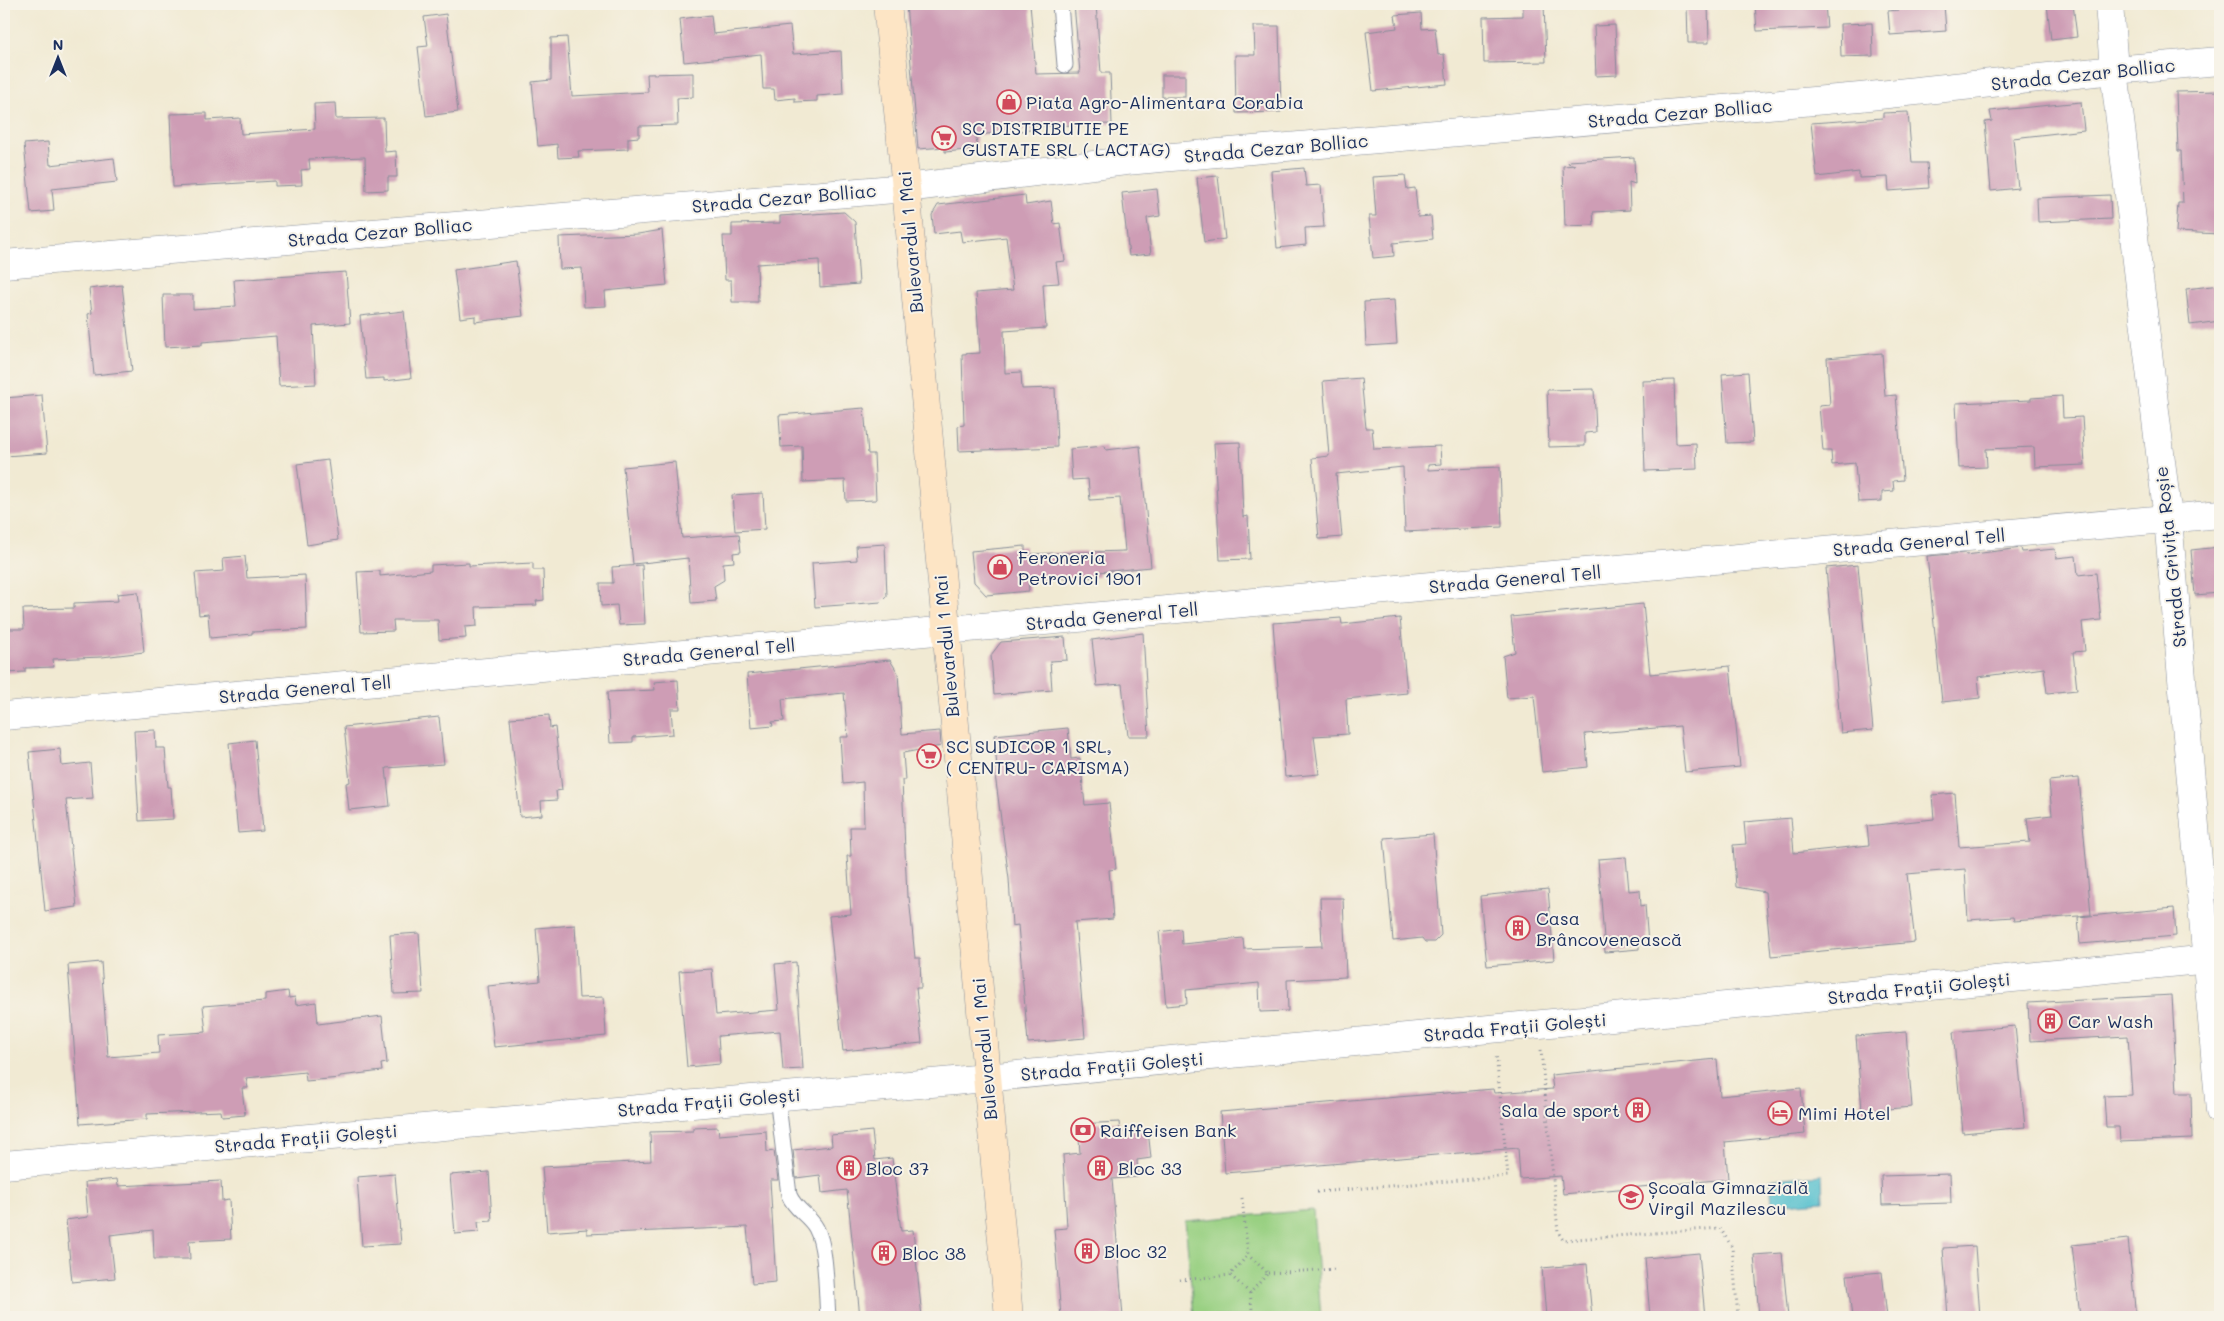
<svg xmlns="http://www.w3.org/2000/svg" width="2224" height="1321" font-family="Mali,sans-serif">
  <rect width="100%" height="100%" fill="#f7f3e8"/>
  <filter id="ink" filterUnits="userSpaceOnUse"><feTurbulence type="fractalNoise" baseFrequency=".02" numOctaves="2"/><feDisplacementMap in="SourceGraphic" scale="10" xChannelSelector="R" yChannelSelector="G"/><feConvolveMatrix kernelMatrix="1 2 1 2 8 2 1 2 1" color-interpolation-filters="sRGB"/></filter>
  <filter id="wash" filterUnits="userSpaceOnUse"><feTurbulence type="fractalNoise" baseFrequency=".0096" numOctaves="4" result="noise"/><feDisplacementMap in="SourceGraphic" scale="20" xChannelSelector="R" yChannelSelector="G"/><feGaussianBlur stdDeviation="1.12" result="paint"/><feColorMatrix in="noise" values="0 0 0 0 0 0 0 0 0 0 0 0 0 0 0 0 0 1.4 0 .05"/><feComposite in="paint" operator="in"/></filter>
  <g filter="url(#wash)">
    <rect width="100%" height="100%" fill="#f1ead3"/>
    <path fill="#99d082" stroke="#5a8070" d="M1313 1210 1321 1317H1194L1185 1221Z"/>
    <path fill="#54c0ce" stroke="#387896" d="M1822 1175 1823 1201 1772 1205 1770 1179Z"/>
    <g id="blocks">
      <g fill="#ce9db5">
        <path d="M906 4H1030L1036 74 1080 73 1074 4H1096L1101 73H1110L1112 124 1041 126V129L976 135 977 149 945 152V147L918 149Z"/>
        <path d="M1523 4H1544L1546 62 1484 63 1483 17 1523 16Z"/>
        <path d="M1687 4H1708L1709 43H1688Z"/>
        <path d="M1755 4H1825L1827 28 1757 31Z"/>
        <path d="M1897 4H1944L1946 31 1890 35 1888 11 1898 10Z"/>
        <path d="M2047 4H2073L2077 37 2051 40Z"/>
        <path d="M1421 13 1422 29 1435 28 1438 55 1444 54 1447 84 1373 91 1366 32 1397 28 1395 15Z"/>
        <path d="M446 14 458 112 426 116 418 47 428 46 424 17Z"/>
        <path d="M711 15 713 34 790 26 793 54 841 51 843 94 817 96V101L795 102V98L775 100 774 89H763L761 54 684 62 680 19Z"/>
        <path d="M1872 23 1873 56 1841 57 1840 24Z"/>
        <path d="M1615 25 1617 75 1596 76 1594 26Z"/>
        <path d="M1254 26H1279L1281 112 1236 113 1235 55H1255Z"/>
        <path d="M567 37 572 96 648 92 647 74 693 73V97L677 98 678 125 639 126V137L628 138V149L578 151 579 157 558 158 557 144 538 146 532 82 551 80V38Z"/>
        <rect x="1162" y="75" width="23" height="22"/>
        <path d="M2220 91V234L2176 232 2178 203H2183L2181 151H2178L2176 92Z"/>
        <path d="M2081 102 2084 130 2013 138 2018 188 1991 191 1985 122 1992 121 1990 111Z"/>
        <path d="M335 103 336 119 384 118 385 152 396 151 397 177H388V190L366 191 365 157 309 159 310 169 301 170 302 185 275 186V181L173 187 170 114 207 113V120L240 118 241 134 315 129 314 104Z"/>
        <path d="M1908 112 1912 163H1927L1929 188 1889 191 1888 177 1859 178V172L1817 177 1811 123 1883 118V113Z"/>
        <path d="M48 142 50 165 114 158 117 182 52 189 54 211 31 213 24 144Z"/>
        <path d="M1634 157 1635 184 1629 182 1630 210 1593 212 1594 225 1565 226 1563 166 1575 165 1568 163 1569 161Z"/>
        <path d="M1304 168 1306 186 1321 185 1324 227 1305 228 1306 245 1277 248 1271 171Z"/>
        <path d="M1405 175 1407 189 1415 188 1418 217 1431 216 1433 239 1393 243 1394 256 1373 258 1369 216H1376L1373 177Z"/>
        <path d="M1218 176 1225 239 1204 242 1197 178Z"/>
        <path d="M1157 189 1160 216 1147 218 1151 254 1129 256 1122 193Z"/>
        <path d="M1025 195 1026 205 1051 201 1054 224 1060 223 1065 261 1056 262 1059 283 1043 284 1046 328 1004 331 1005 373 1021 372 1022 389 1055 388 1057 447 959 451 958 426 964 425 962 354 980 353 976 293 1013 290 1006 237 962 242 960 231 934 234 932 215 938 205Z"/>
        <path d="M2110 195 2111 219 2038 222 2037 198Z"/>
        <path d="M844 212 855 222 859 284 820 287 819 260 757 264 758 302H732L731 280H725L723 236H732V224L780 223V216Z"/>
        <path d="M662 230 667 285 605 291 606 306 584 307 582 268 560 269 559 237 638 234Z"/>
        <path d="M516 261 523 316 475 322V316L460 318 454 270Z"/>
        <path d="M346 272 350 323 313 326 316 384 279 386 276 336 202 342V345L165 347 163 295H193V309L236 306 234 280Z"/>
        <path d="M122 285 132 371 94 375 88 314 92 313 89 289Z"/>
        <path d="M2220 285V321L2190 325 2186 289Z"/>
        <path d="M1394 300 1397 344 1366 346 1364 302Z"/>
        <path d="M404 311 411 378 384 381V378L366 379 360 316Z"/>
        <path d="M1882 353 1885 396 1896 395 1903 480 1893 481 1894 491 1882 492V501L1858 502 1855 463 1832 465 1831 451H1823L1819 406 1830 405 1827 358Z"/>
        <path d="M1748 372 1753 442 1727 443 1722 374Z"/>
        <path d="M1361 378 1366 428H1372L1374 449 1440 446 1441 464 1428 465V470L1500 467 1502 527 1405 532 1403 467 1336 474 1342 537 1319 539 1312 458 1329 456 1323 381Z"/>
        <path d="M1674 380 1676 444 1696 443 1697 469 1645 471 1642 381Z"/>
        <path d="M1594 389 1596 432 1585 433V446L1549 447 1547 390Z"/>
        <path d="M42 395 47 453 5 456 4 398Z"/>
        <path d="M2062 396 2063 418 2082 417 2085 465 2035 467 2034 447 1986 449 1987 467 1959 468 1956 403 2031 400V398Z"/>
        <path d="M864 408 868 454H874L876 500 846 501 845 480 803 482 802 446 781 447 779 415Z"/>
        <path d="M1240 442 1243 517 1248 516 1250 559 1220 560 1214 443Z"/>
        <path d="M1105 446 1106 450 1140 446 1151 567 1099 572V577L1028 580 1029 591 986 595 974 582 971 551 1025 546V554L1125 551 1120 498 1090 500 1088 479 1072 480 1070 449Z"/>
        <path d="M328 460 338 540 307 545 297 464Z"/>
        <path d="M675 462 682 538 739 534 741 552 733 553 734 562 723 563 724 580 714 586 716 601 691 603 688 558 633 564 623 467Z"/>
        <path d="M763 493 765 529 735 531 732 495Z"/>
        <path d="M885 544 887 596 881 602 815 607 812 563 857 560 856 546Z"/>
        <path d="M2220 547V593L2195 595 2191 550Z"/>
        <path d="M2021 548 2022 552 2055 549 2056 558 2076 556 2078 575 2096 573 2101 620 2082 622 2085 651 2073 652 2077 690 2047 693 2044 668 1978 677 1980 698 1942 702 1927 556 1965 553 1966 555Z"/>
        <path d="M245 556 247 578 305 575 307 629 252 632V634L210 638 208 614 199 615 195 573 224 571 223 558Z"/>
        <path d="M469 563V566L533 563V570H543L544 600 536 601 537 605 476 607 477 626 465 627 466 638 439 640 438 620H393L394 631 361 632 357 572 380 571V576L431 571V565Z"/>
        <path d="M642 565 645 624 619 625 617 605 601 606 600 583H613L612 567Z"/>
        <path d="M1858 565 1873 730 1841 733 1826 568Z"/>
        <path d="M138 592 144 652 102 657 53 659 54 667 25 668V672L4 673V629H24L23 609 74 608V603L118 601 117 594Z"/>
        <path d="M1643 604 1650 674 1730 666 1740 767 1685 772 1680 726 1585 734 1588 767 1542 772 1534 696 1507 698 1503 656 1515 652 1511 617Z"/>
        <path d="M1341 618 1342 624 1400 618 1407 693 1346 699 1348 734 1314 736 1319 774 1285 777 1273 623Z"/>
        <path d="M1143 633 1149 736H1128L1122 684 1097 686 1092 640Z"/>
        <path d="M1065 637 1067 660 1050 661 1052 690 994 695 991 655 1001 642Z"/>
        <path d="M890 660 898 673 902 734 940 731 941 746 903 753 905 780H902L907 897H909L915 958H920L921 988H916L922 1043 843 1051 829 916 851 914 847 856H851L850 827H864L863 782 843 784 840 737H848L844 693 782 699 784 721 772 722 773 726 751 728 747 674Z"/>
        <path d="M678 680 680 709H671L673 734 633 737V742L610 743 607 692 655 690 654 682Z"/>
        <path d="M549 715 550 728 555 727 562 790 556 791 557 800 541 801 542 815 520 817 510 718Z"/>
        <path d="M439 717 444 764 386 768 390 806 349 810 346 783 350 782 344 727Z"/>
        <path d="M1068 728 1071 759 1080 758 1085 805 1109 803 1116 869 1109 870 1113 919 1075 922 1085 1038 1028 1043 1018 925 1012 926 1009 879 994 767H997L994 735Z"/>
        <path d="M155 730 156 748H165L168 787H171L173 819 139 821 134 731Z"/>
        <path d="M255 740 263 831 238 833 229 743Z"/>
        <path d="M60 749 62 766 90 763 93 798 66 800 77 907 45 911 29 752Z"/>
        <path d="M2079 778 2091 915 2014 921 2013 917 1968 920 1965 869 1907 874 1915 942 1771 956 1765 892 1736 887 1733 845 1746 844 1744 822 1791 818 1794 853 1869 845 1867 826 1934 819 1932 795 1955 793 1959 847 2030 842 2027 818 2052 815 2049 781Z"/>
        <path d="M1433 834 1441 935 1434 942H1425L1422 938 1393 941 1384 838Z"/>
        <path d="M1626 857 1629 891 1640 890 1641 906 1645 905 1648 944 1639 945V949L1605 952 1598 859Z"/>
        <path d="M1548 889 1554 960 1487 966 1480 896Z"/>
        <path d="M1320 898H1343L1346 977 1287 980 1288 1011 1260 1012 1259 983 1186 990 1187 1004 1166 1006 1159 932 1181 929 1182 944 1243 938 1244 949 1322 946Z"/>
        <path d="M2174 908 2176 936 2080 944 2078 917Z"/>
        <path d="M575 925 579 998 604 997 606 1036 494 1047 488 986 540 981 536 928Z"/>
        <path d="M419 933 423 993 394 994 390 935Z"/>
        <path d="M101 962 108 1057 159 1053 158 1035 206 1032 203 1006 265 1001V994L288 991 289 998 295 997 296 1005 316 1002 318 1024 382 1016 387 1063 381 1064 382 1071 340 1076V1078L306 1081 305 1072 246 1078 248 1088H242L245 1115 222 1117 221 1111 147 1114V1119L80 1124 68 965Z"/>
        <path d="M796 962 803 1069 783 1070 780 1031 718 1036 720 1064 687 1067 679 971 712 969 716 1015 779 1010 775 964Z"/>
        <path d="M2172 995 2177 1093H2191L2192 1139 2120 1142 2119 1127H2106L2104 1096 2132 1095 2128 1036 2030 1041 2028 1003Z"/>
        <path d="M2015 1026 2025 1127 1963 1133 1953 1032Z"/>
        <path d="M1906 1032 1912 1107 1862 1111 1856 1036Z"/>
        <path d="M1717 1059 1720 1096 1801 1088 1805 1134 1725 1142 1728 1179 1563 1194 1561 1176 1520 1179 1518 1148 1225 1173 1220 1112 1493 1089 1494 1093 1553 1089 1551 1075Z"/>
        <path d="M1119 1122 1120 1132 1148 1130 1151 1158 1137 1160 1138 1177 1112 1179 1123 1317H1061L1054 1229 1067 1228 1063 1155 1080 1153 1078 1124Z"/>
        <path d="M718 1127 719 1135 766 1131 767 1152 774 1151 778 1180H770L776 1282 752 1284 747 1227 587 1234V1229L547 1232 542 1167 651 1161 650 1132 693 1131V1128Z"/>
        <path d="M872 1131 875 1160 892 1158 901 1231 913 1230 922 1317H860L847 1190 822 1193 820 1175 796 1178 793 1150 832 1146 831 1135Z"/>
        <path d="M489 1172 492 1221 478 1222 479 1232 455 1234 450 1175Z"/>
        <path d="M395 1174 401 1244 362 1246 357 1177Z"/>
        <path d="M1950 1174 1951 1203 1882 1205 1881 1176Z"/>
        <path d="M117 1179 118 1186 221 1181 222 1201 229 1200 231 1239 189 1241 190 1259H154L153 1230 110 1235 115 1278 72 1282 66 1220 88 1217 85 1182Z"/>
        <path d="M2128 1239 2136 1317H2080L2072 1245Z"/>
        <path d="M1975 1246 1980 1317H1948L1943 1248Z"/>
        <path d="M1699 1253 1705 1317H1650L1645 1258Z"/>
        <path d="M1782 1253 1788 1317H1759L1754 1255Z"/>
        <path d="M1587 1264 1592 1317H1546L1542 1268Z"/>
        <path d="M1882 1272 1887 1317H1852L1847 1275Z"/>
      </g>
    </g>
  </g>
  <g filter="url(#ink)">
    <use href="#blocks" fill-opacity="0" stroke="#868c98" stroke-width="1"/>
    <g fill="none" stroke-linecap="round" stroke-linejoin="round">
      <g stroke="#868c98" stroke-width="17">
        <g id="lane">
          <path d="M1060 4 1065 65"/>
          <path d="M777 1096 789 1195C795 1210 809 1215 816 1228 827 1248 826 1294 828 1317"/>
        </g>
      </g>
      <g stroke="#868c98" stroke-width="29">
        <g id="street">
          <path d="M2109 4 2114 70 2168 519 2220 1111"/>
          <path d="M4 264 906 188 1126 161 1860 97 2114 70 2220 61"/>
          <path d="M4 716 2220 514"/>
          <path d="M4 1165 954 1081 2220 958"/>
        </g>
      </g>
      <g stroke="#868c98" stroke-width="29">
        <path id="secondary" d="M887 4 906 188 1009 1317"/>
      </g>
      <g stroke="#868c98" stroke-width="3" stroke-dasharray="1 4" stroke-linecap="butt">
        <path d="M1541 1050 1558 1232 1563 1240 1720 1228 1732 1247 1738 1317"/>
        <path d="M1317 1192 1508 1176 1496 1054"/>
        <path d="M1242 1198 1248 1255 1230 1275 1250 1293 1268 1273 1248 1255"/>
        <path d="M1268 1273 1336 1269"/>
        <path d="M1180 1280 1230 1275"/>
        <path d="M1250 1293 1253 1317"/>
      </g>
      <use href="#lane" stroke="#fff" stroke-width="15"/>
      <use href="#street" stroke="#fff" stroke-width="28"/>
      <use href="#secondary" stroke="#fde5c5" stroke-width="28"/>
    </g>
  </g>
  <defs>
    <g id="shop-ring" transform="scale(1.25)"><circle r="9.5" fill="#f7f3e8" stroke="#d1495b" stroke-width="1.5"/><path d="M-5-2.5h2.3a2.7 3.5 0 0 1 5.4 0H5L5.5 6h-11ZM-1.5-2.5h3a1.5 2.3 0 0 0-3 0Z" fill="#d1495b"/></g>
    <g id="supermarket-ring" transform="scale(1.25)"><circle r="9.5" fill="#f7f3e8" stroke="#d1495b" stroke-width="1.5"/><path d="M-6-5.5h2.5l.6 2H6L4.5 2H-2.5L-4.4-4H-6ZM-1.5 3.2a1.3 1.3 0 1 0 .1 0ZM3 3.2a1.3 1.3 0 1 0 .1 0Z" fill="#d1495b"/></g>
    <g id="building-ring" transform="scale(1.25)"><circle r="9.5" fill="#f7f3e8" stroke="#d1495b" stroke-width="1.5"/><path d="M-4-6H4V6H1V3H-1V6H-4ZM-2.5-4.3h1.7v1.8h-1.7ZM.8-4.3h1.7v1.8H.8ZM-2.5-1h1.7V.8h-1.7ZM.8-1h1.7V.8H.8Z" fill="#d1495b"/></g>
    <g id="hotel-ring" transform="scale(1.25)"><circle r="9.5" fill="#f7f3e8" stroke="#d1495b" stroke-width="1.5"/><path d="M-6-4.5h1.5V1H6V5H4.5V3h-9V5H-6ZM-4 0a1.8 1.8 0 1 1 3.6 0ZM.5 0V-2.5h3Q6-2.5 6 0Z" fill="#d1495b"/></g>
    <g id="bank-ring" transform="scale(1.25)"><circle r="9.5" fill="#f7f3e8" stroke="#d1495b" stroke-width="1.5"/><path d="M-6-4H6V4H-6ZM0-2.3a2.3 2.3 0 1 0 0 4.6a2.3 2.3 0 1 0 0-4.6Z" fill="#d1495b"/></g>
    <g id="school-ring" transform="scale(1.25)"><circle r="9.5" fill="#f7f3e8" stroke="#d1495b" stroke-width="1.5"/><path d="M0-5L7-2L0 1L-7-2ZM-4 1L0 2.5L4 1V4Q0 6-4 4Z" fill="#d1495b"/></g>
  </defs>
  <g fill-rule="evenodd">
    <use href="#shop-ring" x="1009" y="102"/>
    <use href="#supermarket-ring" x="944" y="138"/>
    <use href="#shop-ring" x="1000" y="567"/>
    <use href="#supermarket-ring" x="929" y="756"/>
    <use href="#building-ring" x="1518" y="928"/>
    <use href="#building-ring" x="2050" y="1021"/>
    <use href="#building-ring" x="1638" y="1110"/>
    <use href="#hotel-ring" x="1780" y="1113"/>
    <use href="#bank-ring" x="1083" y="1130"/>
    <use href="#building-ring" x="849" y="1168"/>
    <use href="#building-ring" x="1100" y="1168"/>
    <use href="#school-ring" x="1631" y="1197"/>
    <use href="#building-ring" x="1087" y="1251"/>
    <use href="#building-ring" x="884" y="1253"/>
  </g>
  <g text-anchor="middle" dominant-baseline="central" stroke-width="4" stroke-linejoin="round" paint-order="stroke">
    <g font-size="18" fill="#1b2f5e" stroke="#f7f3e8">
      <text transform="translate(2083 74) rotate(-6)">Strada Cezar Bolliac</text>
      <text transform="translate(1680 113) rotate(-5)">Strada Cezar Bolliac</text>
      <text transform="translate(1276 148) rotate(-5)">Strada Cezar Bolliac</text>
      <text transform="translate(784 198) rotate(-5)">Strada Cezar Bolliac</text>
      <text transform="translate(380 232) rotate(-5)">Strada Cezar Bolliac</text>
      <text transform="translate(910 242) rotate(-95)">Bulevardul 1 Mai</text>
      <text transform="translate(1919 542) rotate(-5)">Strada General Tell</text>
      <text transform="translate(2170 557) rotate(-96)">Strada Grivița Roșie</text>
      <text transform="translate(1515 579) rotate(-5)">Strada General Tell</text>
      <text transform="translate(1112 616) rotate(-5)">Strada General Tell</text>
      <text transform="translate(946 646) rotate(-95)">Bulevardul 1 Mai</text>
      <text transform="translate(709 652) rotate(-5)">Strada General Tell</text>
      <text transform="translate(305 689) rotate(-5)">Strada General Tell</text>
      <text transform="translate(1919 988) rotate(-6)">Strada Frații Golești</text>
      <text transform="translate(1515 1027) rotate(-5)">Strada Frații Golești</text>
      <text transform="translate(984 1049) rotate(-95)">Bulevardul 1 Mai</text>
      <text transform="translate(1112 1066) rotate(-5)">Strada Frații Golești</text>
      <text transform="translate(709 1102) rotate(-5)">Strada Frații Golești</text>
      <text transform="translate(306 1138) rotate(-5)">Strada Frații Golești</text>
    </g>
    <g font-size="18" fill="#1b2f5e" stroke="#f7f3e8" text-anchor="start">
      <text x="1026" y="102">Piata Agro-Alimentara Corabia</text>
      <text x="962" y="128">SC DISTRIBUTIE PE<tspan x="962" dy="21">GUSTATE SRL ( LACTAG)</tspan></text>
      <text x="1018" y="557">Feroneria<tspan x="1018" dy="21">Petrovici 1901</tspan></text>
      <text x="946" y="746">SC SUDICOR 1 SRL,<tspan x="946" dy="21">( CENTRU- CARISMA)</tspan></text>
      <text x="1536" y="918">Casa<tspan x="1536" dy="21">Brâncovenească</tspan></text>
      <text x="2068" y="1021">Car Wash</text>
      <text x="1620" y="1110" text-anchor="end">Sala de sport</text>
      <text x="1798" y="1113">Mimi Hotel</text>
      <text x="1100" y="1130">Raiffeisen Bank</text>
      <text x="866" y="1168">Bloc 37</text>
      <text x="1118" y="1168">Bloc 33</text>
      <text x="1648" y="1187">Școala Gimnazială<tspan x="1648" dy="21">Virgil Mazilescu</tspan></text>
      <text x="1104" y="1251">Bloc 32</text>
      <text x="902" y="1253">Bloc 38</text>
    </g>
  </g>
  <rect width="2224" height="1321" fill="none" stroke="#f7f3e8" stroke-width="20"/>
  <g transform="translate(58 58)" stroke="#f7f3e8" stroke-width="4" paint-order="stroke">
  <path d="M0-4L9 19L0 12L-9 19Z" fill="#1b2f5e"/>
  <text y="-8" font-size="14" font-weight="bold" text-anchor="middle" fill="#1b2f5e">N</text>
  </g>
</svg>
